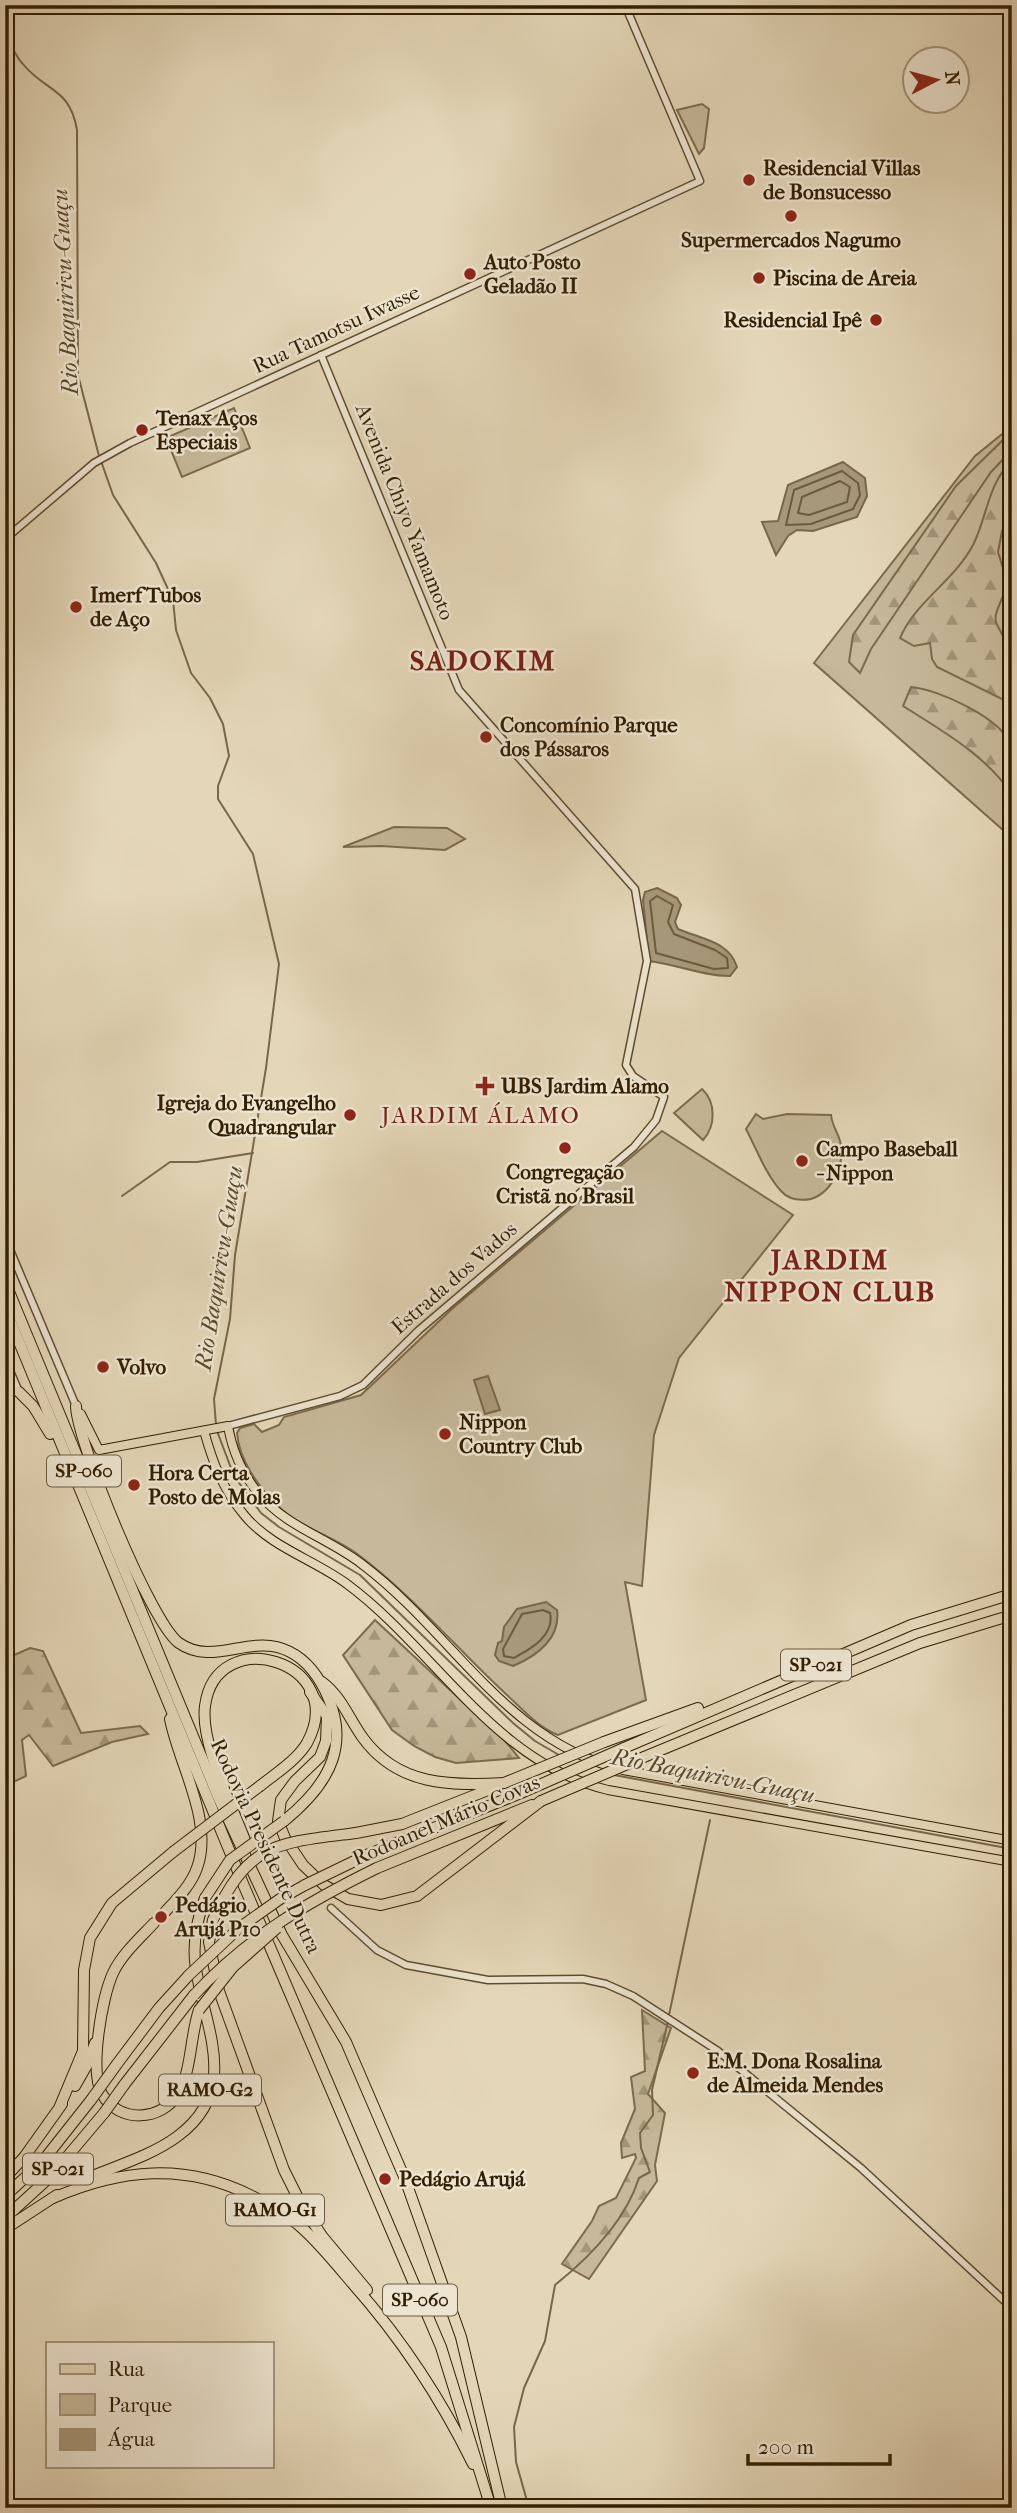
<svg xmlns="http://www.w3.org/2000/svg" width="1017" height="2513" font-family="'IM FELL French Canon',serif">
  <defs>
    <pattern id="forest-firs" width="22" height="20" patternUnits="userSpaceOnUse" patternTransform="scale(1.75)"><rect width="22" height="20" fill="#c6b899"/><path d="M5 1l3.5 6h-7zM16 11l3.5 6h-7z" fill="#a1957a"/></pattern>
  </defs>
  <rect width="100%" height="100%" fill="#e4d7b8"/>
  <filter id="stains"><feTurbulence type="fractalNoise" baseFrequency=".00286" numOctaves="4"/><feColorMatrix values="0 0 0 0 .2 0 0 0 0 .09 0 0 0 0 .02 0 0 0 .5 -.17"/></filter>
  <radialGradient id="worn" r=".72"><stop offset=".6" stop-color="#630" stop-opacity="0"/><stop offset="1" stop-color="#630" stop-opacity=".3"/></radialGradient>
  <g fill="#c6b899" stroke="#7c6b4c" stroke-width="2">
    <path d="M702 104 709 109 704 148 699 154 677 110Z"/>
    <path d="M234 408 250 448 182 477 166 438Z"/>
    <path d="M1012 426V838L814 663 975 456Z"/>
    <path d="M394 827 447 828 465 839 445 850 381 846 343 847Z"/>
    <path d="M702 1089C716 1102 716 1126 703 1140L674 1113Z"/>
    <path d="M756 1114 763 1119 787 1114 831 1115C832 1125 837 1131 840 1141 846 1162 833 1192 811 1199 800 1201 789 1200 781 1191 766 1175 756 1148 746 1129Z"/>
    <path d="M662 1131 793 1215 679 1358 654 1435 642 1586 625 1582 646 1700 558 1735C539 1728 523 1710 508 1696 458 1650 414 1597 360 1556 335 1536 301 1529 278 1506 259 1488 239 1460 237 1433L240 1428 254 1424 262 1432 279 1425 284 1417 361 1395 453 1308Z"/>
  </g>
  <g fill="url(#forest-firs)" stroke="#7c6b4c" stroke-width="2">
    <path d="M1011 432 1010 452 991 472 871 649 860 673 849 662 853 635 956 486Z"/>
    <path d="M1012 461V510L1002 531 998 552 1008 585C986 632 997 613 1011 655 1015 669 1012 690 1012 704L937 667 932 659 930 643 914 646 900 638C916 601 954 581 973 545 987 518 988 482 1012 461Z"/>
    <path d="M911 687C938 689 1001 718 1011 745 1016 757 1012 781 1012 794 984 754 944 732 903 706Z"/>
    <path d="M375 1620 506 1742 519 1758 456 1763 435 1757 414 1746 392 1730 343 1655Z"/>
    <path d="M30 1648 43 1651 81 1733 140 1726 148 1734 112 1742 53 1766 29 1735 22 1740 26 1776 5 1786V1659Z"/>
    <path d="M642 2010 671 2028 648 2094 665 2113 655 2165 657 2181 589 2279 562 2264 592 2221 599 2206 616 2198 636 2158 635 2154 622 2158 621 2143 635 2109 631 2077 645 2071Z"/>
  </g>
  <g fill="#a79879" stroke="#786749" stroke-width="2">
    <path d="M843 462 865 478 867 496 857 517 813 531 797 530 788 536 776 555 762 522 778 521 788 485Z"/>
    <path d="M657 888 677 898 681 905 675 922 678 929C701 939 729 941 737 967L730 976C701 976 676 964 649 961L643 900 645 892Z"/>
    <path d="M488 1376 500 1410 485 1414 474 1380Z"/>
    <path d="M546 1602 557 1610C561 1638 537 1656 513 1666L499 1661 495 1655 498 1643 502 1641 504 1627 517 1609Z"/>
  </g>
  <g fill="none" stroke-linecap="round" stroke-linejoin="round">
    <g stroke="#6c5b3c" stroke-width="2">
      <path d="M842 471 858 483 860 495 853 509 811 524 786 525 794 490Z"/>
      <path d="M840 481 850 487 847 502 809 515 798 513 802 497Z"/>
      <path d="M657 896 673 905 668 922 674 934 715 950 727 958 728 968 714 969 656 953 650 901Z"/>
      <path d="M543 1610 550 1613C555 1636 530 1649 514 1658L504 1656 503 1649 522 1614Z"/>
    </g>
    <g stroke="#786749" stroke-width="2">
      <path d="M5 33C10 43 15 55 22 63 45 92 70 87 77 130L78 375 99 456"/>
      <path d="M101 461 113 495 156 563 173 600 176 630 191 673 210 698 223 724 229 756 218 786V799L253 854 279 964 266 1068 235 1255 230 1319 214 1399 216 1425"/>
      <path d="M122 1196 170 1162H197L253 1153"/>
      <path d="M217 1431 234 1476 261 1513 279 1527 360 1575 513 1723 535 1741 559 1755"/>
      <path d="M614 1775 1012 1849"/>
      <path d="M669 2015 710 1820"/>
      <path d="M529 2508 516 2462 514 2427 524 2388 545 2341 555 2285C590 2257 625 2222 639 2178L650 2172 641 2148 640 2133 653 2115 652 2090 668 2021"/>
    </g>
    <g stroke="#5e4c2e" stroke-width="9">
      <g id="minor">
        <path d="M5 539 94 463 130 443 700 181 625 5"/>
        <path d="M5 1238 76 1406"/>
        <path d="M5 1359 19 1392"/>
        <path d="M228 1426 340 1396 363 1385 419 1330 634 1147 656 1120 664 1097 633 1076 626 1065 647 961 635 889 459 690 321 355"/>
        <path d="M331 1908 377 1950 406 1965 488 1980 583 1979 606 1984 633 1996 718 2051 861 2168 1012 2308"/>
      </g>
    </g>
    <g stroke="#321e00" stroke-width="10">
      <g id="major">
        <path d="M81 1414 99 1450 228 1426C232 1450 242 1473 258 1493 287 1528 329 1538 363 1565 453 1633 505 1741 623 1770L1012 1841"/>
        <path d="M204 1431C213 1463 223 1490 245 1516 272 1548 315 1560 347 1584 436 1650 494 1763 608 1790L1012 1862"/>
      </g>
    </g>
    <g stroke="#321e00" stroke-width="12">
      <g id="highway">
        <path d="M5 1282 219 1799 282 1935 346 2042 405 2179 461 2337 502 2508"/>
        <path d="M5 1308 244 1886 441 2347 491 2508"/>
        <path d="M19 1392 33 1406 50 1434"/>
        <path d="M76 1406C77 1442 151 1623 179 1643 210 1665 244 1639 277 1647 297 1652 311 1666 321 1683 354 1741 331 1783 284 1821"/>
        <path d="M322 1682C342 1697 349 1719 363 1738 398 1786 451 1786 504 1783"/>
        <path d="M310 1692 327 1716 326 1741 320 1757 295 1781 281 1800 278 1821 285 1838 303 1865 324 1885 348 1899 381 1905 417 1896 541 1801"/>
        <path d="M604 1742 698 1708"/>
        <path d="M624 1748 911 1625 1012 1594"/>
        <path d="M644 1757 920 1643 1012 1615"/>
        <path d="M356 1833 402 1824 498 1786"/>
        <path d="M246 1843C233 1807 200 1744 205 1706 216 1621 351 1662 307 1743 297 1760 275 1774 260 1786"/>
        <path d="M369 1854 521 1793"/>
        <path d="M377 1868 532 1805"/>
        <path d="M280 1899 305 1885"/>
        <path d="M165 1912C177 1899 191 1885 197 1868 214 1821 179 1765 170 1719"/>
        <path d="M213 1920 209 1942 219 1991 284 2170 301 2204 322 2236 367 2290"/>
        <path d="M154 1923C140 1938 122 1954 113 1973 102 1997 89 2071 102 2094 119 2124 162 2121 178 2094 192 2070 190 2036 199 2010"/>
        <path d="M117 2064 159 2008 189 1975"/>
        <path d="M124 2085 194 1995"/>
        <path d="M75 2086 87 2065 95 2043"/>
        <path d="M60 2106 83 2051 84 1970 90 1938 112 1903 173 1852"/>
        <path d="M5 2178 25 2156 62 2104"/>
        <path d="M85 2179C116 2166 151 2156 178 2136 244 2087 201 2022 195 1961 193 1938 197 1919 205 1898"/>
        <path d="M5 2196 42 2162 91 2100"/>
        <path d="M53 2198C120 2169 185 2162 252 2196 269 2205 288 2215 302 2228 320 2244 336 2264 352 2283 401 2338 440 2397 473 2464"/>
        <path d="M5 2218 50 2177 104 2113"/>
        <path d="M5 2229 57 2195"/>
      </g>
    </g>
    <use href="#minor" stroke="#ede5d1" stroke-width="6"/>
    <use href="#major" stroke="#e4d7b8" stroke-width="8"/>
    <use href="#highway" stroke="#e4d7b8" stroke-width="10"/>
    <g stroke="#321e00" stroke-width="12" stroke-linecap="butt">
      <g id="highway-bridge">
        <path d="M504 1783 604 1742"/>
        <path d="M521 1793 624 1748"/>
        <path d="M541 1801 644 1757"/>
        <path d="M173 1852 260 1786"/>
        <path d="M305 1885 369 1854"/>
        <path d="M205 1898 230 1860 284 1821"/>
        <path d="M213 1920C248 1842 277 1843 356 1833"/>
        <path d="M189 1975 239 1928 280 1899"/>
        <path d="M194 1995C249 1936 306 1903 377 1868"/>
        <path d="M199 2010 233 1967 277 1928"/>
        <path d="M91 2100 117 2064"/>
        <path d="M104 2113 124 2085"/>
      </g>
    </g>
    <use href="#highway-bridge" stroke="#e4d7b8" stroke-width="10"/>
  </g>
  <g fill="#8f2418" stroke="#ede5d1" stroke-width="2.5">
    <circle cx="749" cy="180" r="7"/>
    <circle cx="791" cy="216" r="7"/>
    <circle cx="470" cy="274" r="7"/>
    <circle cx="759" cy="278" r="7"/>
    <circle cx="876" cy="320" r="7"/>
    <circle cx="142" cy="430" r="7"/>
    <circle cx="76" cy="607" r="7"/>
    <circle cx="486" cy="737" r="7"/>
    <path d="M481.5 1075.5h7v7h7v7h-7v7h-7v-7h-7v-7h7z"/>
    <circle cx="350" cy="1115" r="7"/>
    <circle cx="565" cy="1148" r="7"/>
    <circle cx="802" cy="1161" r="7"/>
    <circle cx="103" cy="1367" r="7"/>
    <circle cx="445" cy="1434" r="7"/>
    <circle cx="134" cy="1485" r="7"/>
    <circle cx="161" cy="1917" r="7"/>
    <circle cx="693" cy="2073" r="7"/>
    <circle cx="385" cy="2179" r="7"/>
  </g>
  <g text-anchor="middle" dominant-baseline="central" stroke-width="5" stroke-linejoin="round" paint-order="stroke">
    <g fill="#ede5d1" stroke="#6a5a3f" stroke-width="2">
      <rect x="47" y="1455.5" width="74" height="31" rx="5"/>
      <rect x="781" y="1649.5" width="70" height="31" rx="5"/>
      <rect x="159" y="2074.5" width="102" height="31" rx="5"/>
      <rect x="23" y="2153.5" width="70" height="31" rx="5"/>
      <rect x="226" y="2194.5" width="98" height="31" rx="5"/>
      <rect x="383" y="2284.5" width="74" height="31" rx="5"/>
    </g>
    <g font-size="19" font-weight="bold" fill="#321e00">
      <text x="84" y="1471">SP-060</text>
      <text x="816" y="1665">SP-021</text>
      <text x="210" y="2090">RAMO-G2</text>
      <text x="58" y="2169">SP-021</text>
      <text x="275" y="2210">RAMO-G1</text>
      <text x="420" y="2300">SP-060</text>
    </g>
    <g font-size="21" font-weight="bold" fill="#321e00" stroke="#ede5d1" text-anchor="start">
      <text x="763" y="168">Residencial Villas<tspan x="763" dy="24">de Bonsucesso</tspan></text>
      <text x="791" y="240" text-anchor="middle">Supermercados Nagumo</text>
      <text x="484" y="262">Auto Posto<tspan x="484" dy="24">Geladão II</tspan></text>
      <text x="773" y="278">Piscina de Areia</text>
      <text x="862" y="320" text-anchor="end">Residencial Ipê</text>
      <text x="156" y="418">Tenax Aços<tspan x="156" dy="24">Especiais</tspan></text>
      <text x="90" y="595">Imerf Tubos<tspan x="90" dy="24">de Aço</tspan></text>
      <text x="500" y="725">Concomínio Parque<tspan x="500" dy="24">dos Pássaros</tspan></text>
      <text x="501" y="1086">UBS Jardim Alamo</text>
      <text x="336" y="1103" text-anchor="end">Igreja do Evangelho<tspan x="336" dy="24">Quadrangular</tspan></text>
      <text x="816" y="1149">Campo Baseball<tspan x="816" dy="24">- Nippon</tspan></text>
      <text x="565" y="1172" text-anchor="middle">Congregação<tspan x="565" dy="24">Cristã no Brasil</tspan></text>
      <text x="117" y="1367">Volvo</text>
      <text x="459" y="1422">Nippon<tspan x="459" dy="24">Country Club</tspan></text>
      <text x="148" y="1473">Hora Certa<tspan x="148" dy="24">Posto de Molas</tspan></text>
      <text x="175" y="1905">Pedágio<tspan x="175" dy="24">Arujá P10</tspan></text>
      <text x="707" y="2061">E.M. Dona Rosalina<tspan x="707" dy="24">de Almeida Mendes</tspan></text>
      <text x="399" y="2179">Pedágio Arujá</text>
    </g>
    <g font-size="21" fill="#321e00" stroke="#ede5d1">
      <text transform="translate(336 329) rotate(-25)">Rua Tamotsu Iwasse</text>
      <text transform="translate(405 512) rotate(68)">Avenida Chiyo Yamamoto</text>
      <text transform="translate(454 1278) rotate(-41)">Estrada dos Vados</text>
      <text transform="translate(446 1820) rotate(-23)">Rodoanel Mário Covas</text>
      <text transform="translate(266 1846) rotate(65)">Rodovia Presidente Dutra</text>
    </g>
    <g font-size="23" font-style="italic" fill="#5b492a" stroke="#ede5d1">
      <text transform="translate(65 292) rotate(-93)">Rio Baquirivu-Guaçu</text>
      <text transform="translate(219 1268) rotate(-81)">Rio Baquirivu-Guaçu</text>
      <text transform="translate(713 1776) rotate(11)">Rio Baquirivu-Guaçu</text>
    </g>
    <g font-size="23" letter-spacing="2" fill="#7a1f14" stroke="#ede5d1">
      <text x="481" y="1115">JARDIM ÁLAMO</text>
    </g>
    <g font-size="28" font-weight="bold" letter-spacing="2" fill="#7a1f14" stroke="#ede5d1">
      <text x="483" y="660">SADOKIM</text>
      <text x="830" y="1259">JARDIM<tspan x="830" dy="32">NIPPON CLUB</tspan></text>
    </g>
  </g>
  <rect width="1017" height="2513" fill="none" stroke="#e4d7b8" stroke-width="28"/>
  <rect x="7" y="7" width="1003" height="2499" fill="none" stroke="#321e00" stroke-width="3.5"/>
  <rect x="14" y="14" width="989" height="2485" fill="none" stroke="#321e00" stroke-width="2"/>
  <rect x="46" y="2342" width="228" height="126" fill="#ede5d1" stroke="#a2957d" stroke-width="2"/>
  <rect x="60" y="2364" width="35" height="10" fill="#e4d7b8" stroke="#a2957d" stroke-width="2"/>
  <text x="108" y="2376" font-size="21" fill="#321e00">Rua</text>
  <rect x="60" y="2394" width="35" height="21" fill="#c6b899" stroke="#a2957d" stroke-width="2"/>
  <text x="108" y="2412" font-size="21" fill="#321e00">Parque</text>
  <rect x="60" y="2429" width="35" height="21" fill="#a79879" stroke="#a2957d" stroke-width="2"/>
  <text x="108" y="2446" font-size="21" fill="#321e00">Água</text>
  <g transform="translate(936 80) rotate(84)"><circle r="33" fill="#ede5d1" stroke="#a2957d" stroke-width="2"/>
  <path d="M0-5L12 26L0 18L-12 26Z" fill="#8f2418"/>
  <text y="-10" font-size="19" font-weight="bold" text-anchor="middle" fill="#321e00">N</text>
  </g>
  <path d="M748 2454v10h142v-10" fill="none" stroke="#321e00" stroke-width="3.5"/>
  <text x="758" y="2454" font-size="21" fill="#321e00" stroke="#ede5d1" stroke-width="5" paint-order="stroke">200 m</text>
  <rect width="100%" height="100%" filter="url(#stains)"/>
  <rect width="100%" height="100%" fill="url(#worn)"/>
</svg>
